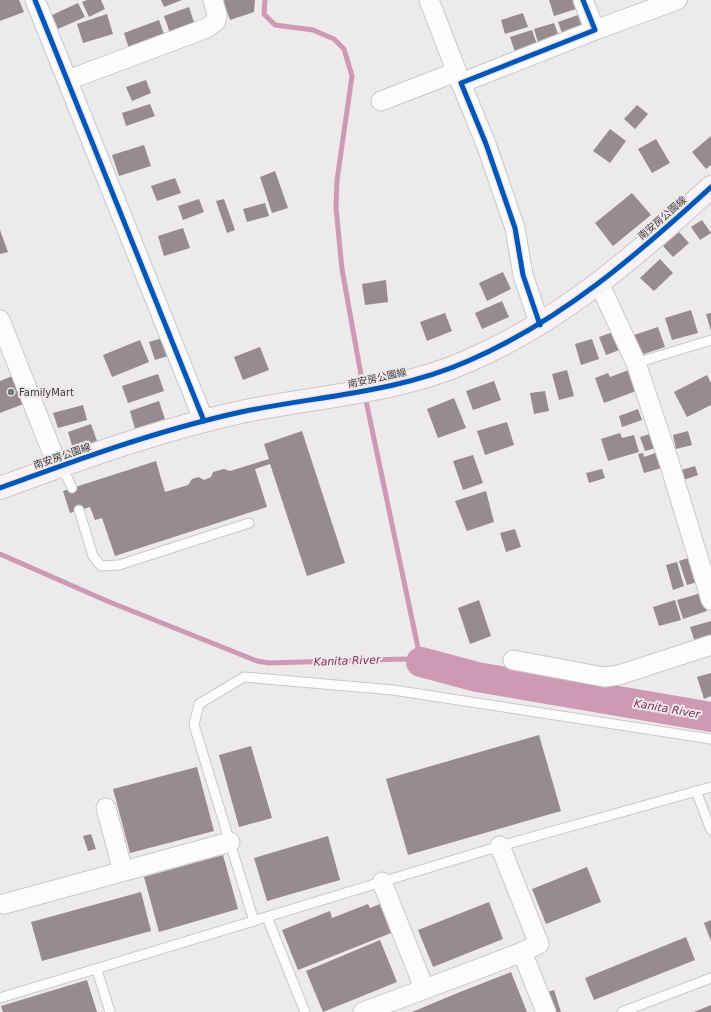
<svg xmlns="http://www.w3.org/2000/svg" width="711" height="1012" font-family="'DejaVu Sans','Noto Sans JP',sans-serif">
  <rect width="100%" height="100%" fill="#eceaeb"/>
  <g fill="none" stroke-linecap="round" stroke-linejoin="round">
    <g stroke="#ce99b3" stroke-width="5">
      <path d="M265 0 264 14 275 25 313 30 334 39 344 49 352 76 337 180 336 208 342 269 363 386"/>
      <path d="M0 554 107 601 257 661 269 663 404 659 421 662 365 396"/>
    </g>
    <path stroke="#ce99b3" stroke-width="30" d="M421 662 477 677 711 717"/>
  </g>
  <g fill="#988a91">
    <path d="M0 0H19L24 12 0 21Z"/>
    <path d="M87 0H101L105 9 89 17 82 2Z"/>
    <path d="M161 0H182L164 7Z"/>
    <path d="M223 0H255L254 12 230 20Z"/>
    <path d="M549 0H573L576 9 554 16Z"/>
    <path d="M78 3 85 17 58 29 52 15Z"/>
    <path d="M189 7 195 25 170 33 164 16Z"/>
    <path d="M523 13 528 27 505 34 501 20Z"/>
    <path d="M107 14 113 34 83 43 77 24Z"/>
    <path d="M578 15 584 33 564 39 558 22Z"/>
    <path d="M159 20 164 34 130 52 124 33Z"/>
    <path d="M554 23 561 42 540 49 534 29Z"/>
    <path d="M532 30 539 50 517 58 510 37Z"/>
    <path d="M146 80 151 93 132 101 126 87Z"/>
    <path d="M150 104 155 116 126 126 122 113Z"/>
    <path d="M637 105 648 114 635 129 624 119Z"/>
    <path d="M610 129 626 141 610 163 593 151Z"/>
    <path d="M711 136V165L706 169 692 152Z"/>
    <path d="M656 139 670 163 652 173 638 149Z"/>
    <path d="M144 145 151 166 119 176 112 155Z"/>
    <path d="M275 171 288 208 272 213 260 177Z"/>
    <path d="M175 178 181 193 157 201 151 186Z"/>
    <path d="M632 193 651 215 613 246 595 223Z"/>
    <path d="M199 199 204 212 183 220 178 206Z"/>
    <path d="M224 199 235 230 227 233 216 201Z"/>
    <path d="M265 203 269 216 247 222 243 209Z"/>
    <path d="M702 220 711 233 700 240 691 227Z"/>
    <path d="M183 228 190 248 164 256 158 236Z"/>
    <path d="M0 230 8 252 0 254Z"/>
    <path d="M679 232 689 243 673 257 663 246Z"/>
    <path d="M660 259 673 273 654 291 640 278Z"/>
    <path d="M503 272 511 289 487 301 479 283Z"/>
    <path d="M386 280 388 302 365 305 362 284Z"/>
    <path d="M502 301 509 317 482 329 475 313Z"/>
    <path d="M691 310 698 333 672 340 665 318Z"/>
    <path d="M445 313 452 331 427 341 420 322Z"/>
    <path d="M711 313V331L706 314Z"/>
    <path d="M658 327 665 347 641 355 634 335Z"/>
    <path d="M619 330 625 348 606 355 599 337Z"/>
    <path d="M162 338 168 356 155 360 149 342Z"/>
    <path d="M592 339 599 359 581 365 575 344Z"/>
    <path d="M140 340 149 362 112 377 103 355Z"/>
    <path d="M260 347 269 370 243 380 234 357Z"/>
    <path d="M567 370 574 396 559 400 552 374Z"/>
    <path d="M629 370 636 391 604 403 595 378 608 373 610 377Z"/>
    <path d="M158 374 164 391 128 403 122 386Z"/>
    <path d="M15 375 26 403 0 413V381Z"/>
    <path d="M707 375 711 383V405L687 417 674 392Z"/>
    <path d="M494 381 501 400 473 410 466 391Z"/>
    <path d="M545 391 549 411 534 414 530 393Z"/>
    <path d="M454 398 466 428 438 438 427 409Z"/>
    <path d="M159 401 165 419 135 429 130 411Z"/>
    <path d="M83 405 87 420 58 428 53 413Z"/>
    <path d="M638 409 642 420 622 427 619 416Z"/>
    <path d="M507 422 514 445 485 455 477 431Z"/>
    <path d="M91 424 97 441 73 449 68 432Z"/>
    <path d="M302 431 345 563 307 576 270 464 255 469 267 507 115 556 102 518 95 520 90 507 70 513 63 491 156 461 165 492 188 485 192 479 199 477 204 480 211 477 213 472 224 469 230 471 269 459 264 444Z"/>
    <path d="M688 431 692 445 676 449 673 435Z"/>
    <path d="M656 432 660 447 645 451 640 437Z"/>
    <path d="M620 433 622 438 634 435 639 452 608 461 601 439Z"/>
    <path d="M658 452 662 468 644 473 638 454 643 453 644 457Z"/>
    <path d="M473 455 483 483 463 490 453 461Z"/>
    <path d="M695 466 698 475 681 481 678 471Z"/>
    <path d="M602 469 605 478 589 483 586 473Z"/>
    <path d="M486 491 494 522 467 531 455 501Z"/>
    <path d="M515 529 521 547 506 552 500 533Z"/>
    <path d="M694 556 701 581 687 585 679 561Z"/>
    <path d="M677 562 684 586 673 590 666 565Z"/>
    <path d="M701 593 707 611 683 619 677 600Z"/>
    <path d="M479 600 491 636 470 644 458 608Z"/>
    <path d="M675 600 681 620 659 626 653 607Z"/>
    <path d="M711 621V640L696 645 690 627Z"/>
    <path d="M711 673V696L704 699 697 677Z"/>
    <path d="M539 735 561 811 408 855 386 779Z"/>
    <path d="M251 746 272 818 239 827 219 755Z"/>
    <path d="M197 767 214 831 130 853 113 789Z"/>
    <path d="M91 834 96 849 88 851 83 836Z"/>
    <path d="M328 836 340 880 267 901 254 858Z"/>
    <path d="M223 855 238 909 159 932 144 877Z"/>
    <path d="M587 867 601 902 546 924 532 889Z"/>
    <path d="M141 892 151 931 42 961 31 922Z"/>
    <path d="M489 902 503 939 433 967 418 930Z"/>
    <path d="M368 904 370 908 380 904 391 933 298 970 282 930 330 911 332 918Z"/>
    <path d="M711 920V941L704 923Z"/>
    <path d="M686 937 695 960 594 1000 585 978Z"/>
    <path d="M380 940 397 982 323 1012 306 971Z"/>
    <path d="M511 972 527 1012H412L460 992Z"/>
    <path d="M87 980 97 1012H3L1 1006Z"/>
    <path d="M554 990 561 1012H552L545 993Z"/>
    <path d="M711 1005V1012H694Z"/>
  </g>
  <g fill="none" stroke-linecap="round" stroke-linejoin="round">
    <g stroke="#cac8c9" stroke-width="11">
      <g id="service">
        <path d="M636 363 711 340"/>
        <path d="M58 467 67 477 72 488"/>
        <path d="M79 510 93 556 101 566 119 565 249 523"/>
        <path d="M696 791 711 830"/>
        <path d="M267 917 305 1012"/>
        <path d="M254 921 194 725 199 704 244 677 393 690 711 739"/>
        <path d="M97 970 110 1012"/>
        <path d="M0 998 500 846 711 787"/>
        <path d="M622 1012 711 978"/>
      </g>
    </g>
    <g stroke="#cac8c9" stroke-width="21">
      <g id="minor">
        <path d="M35 0 204 421"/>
        <path d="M429 0 461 83"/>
        <path d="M595 30 677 0"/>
        <path d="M68 80 207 28 216 21 217 15 213 0"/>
        <path d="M381 101 456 72"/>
        <path d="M599 283 636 363 669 462 711 600"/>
        <path d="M0 320 58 467"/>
        <path d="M540 325 523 275 515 228 486 144 461 83 595 30 583 0"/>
        <path d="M513 660 604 677 619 675 711 645"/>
        <path d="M106 808 123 871"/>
        <path d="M500 846 539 944 522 952"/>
        <path d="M382 882 424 988"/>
        <path d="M4 904 230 842"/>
        <path d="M363 1012C416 992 469 973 522 952L546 1012"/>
      </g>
    </g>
    <g stroke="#cac8c9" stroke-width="24">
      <path id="secondary" d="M0 488C79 459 159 430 241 412 317 396 396 393 468 361 561 321 637 255 711 187"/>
    </g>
    <use href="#service" stroke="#fcfcfc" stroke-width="9"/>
    <use href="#minor" stroke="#fcfcfc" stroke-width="19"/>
    <use href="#secondary" stroke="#f8f3f6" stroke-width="22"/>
    <g stroke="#ede9eb" stroke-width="8">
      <g id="cycleway">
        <path d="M35 0 204 421"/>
        <path d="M540 325 523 275 515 228 486 144 461 83 595 30 583 0"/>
        <path d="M0 488C79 459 159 430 241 412 317 396 396 393 468 361 561 321 637 255 711 187"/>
      </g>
    </g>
    <use href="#cycleway" stroke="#0057b8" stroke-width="5"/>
  </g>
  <circle fill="#7a7879" stroke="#ede9eb" stroke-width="1.5" cx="11" cy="392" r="4"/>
  <g text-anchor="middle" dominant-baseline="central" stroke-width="4" stroke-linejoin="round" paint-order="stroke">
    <g font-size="10" fill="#3d3b3c" stroke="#ede9eb">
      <text transform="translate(662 218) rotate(-41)">南安房公園線</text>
      <text transform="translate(377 378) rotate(-12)">南安房公園線</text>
      <text transform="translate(62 456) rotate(-19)">南安房公園線</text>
    </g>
    <g font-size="10" fill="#3d3b3c" stroke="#ede9eb" text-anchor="start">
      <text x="19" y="392">FamilyMart</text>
    </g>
    <g font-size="11" font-style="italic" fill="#882e61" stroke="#ede9eb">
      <text transform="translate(347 661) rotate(-2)">Kanita River</text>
      <text transform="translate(667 709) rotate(10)">Kanita River</text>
    </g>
  </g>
</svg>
